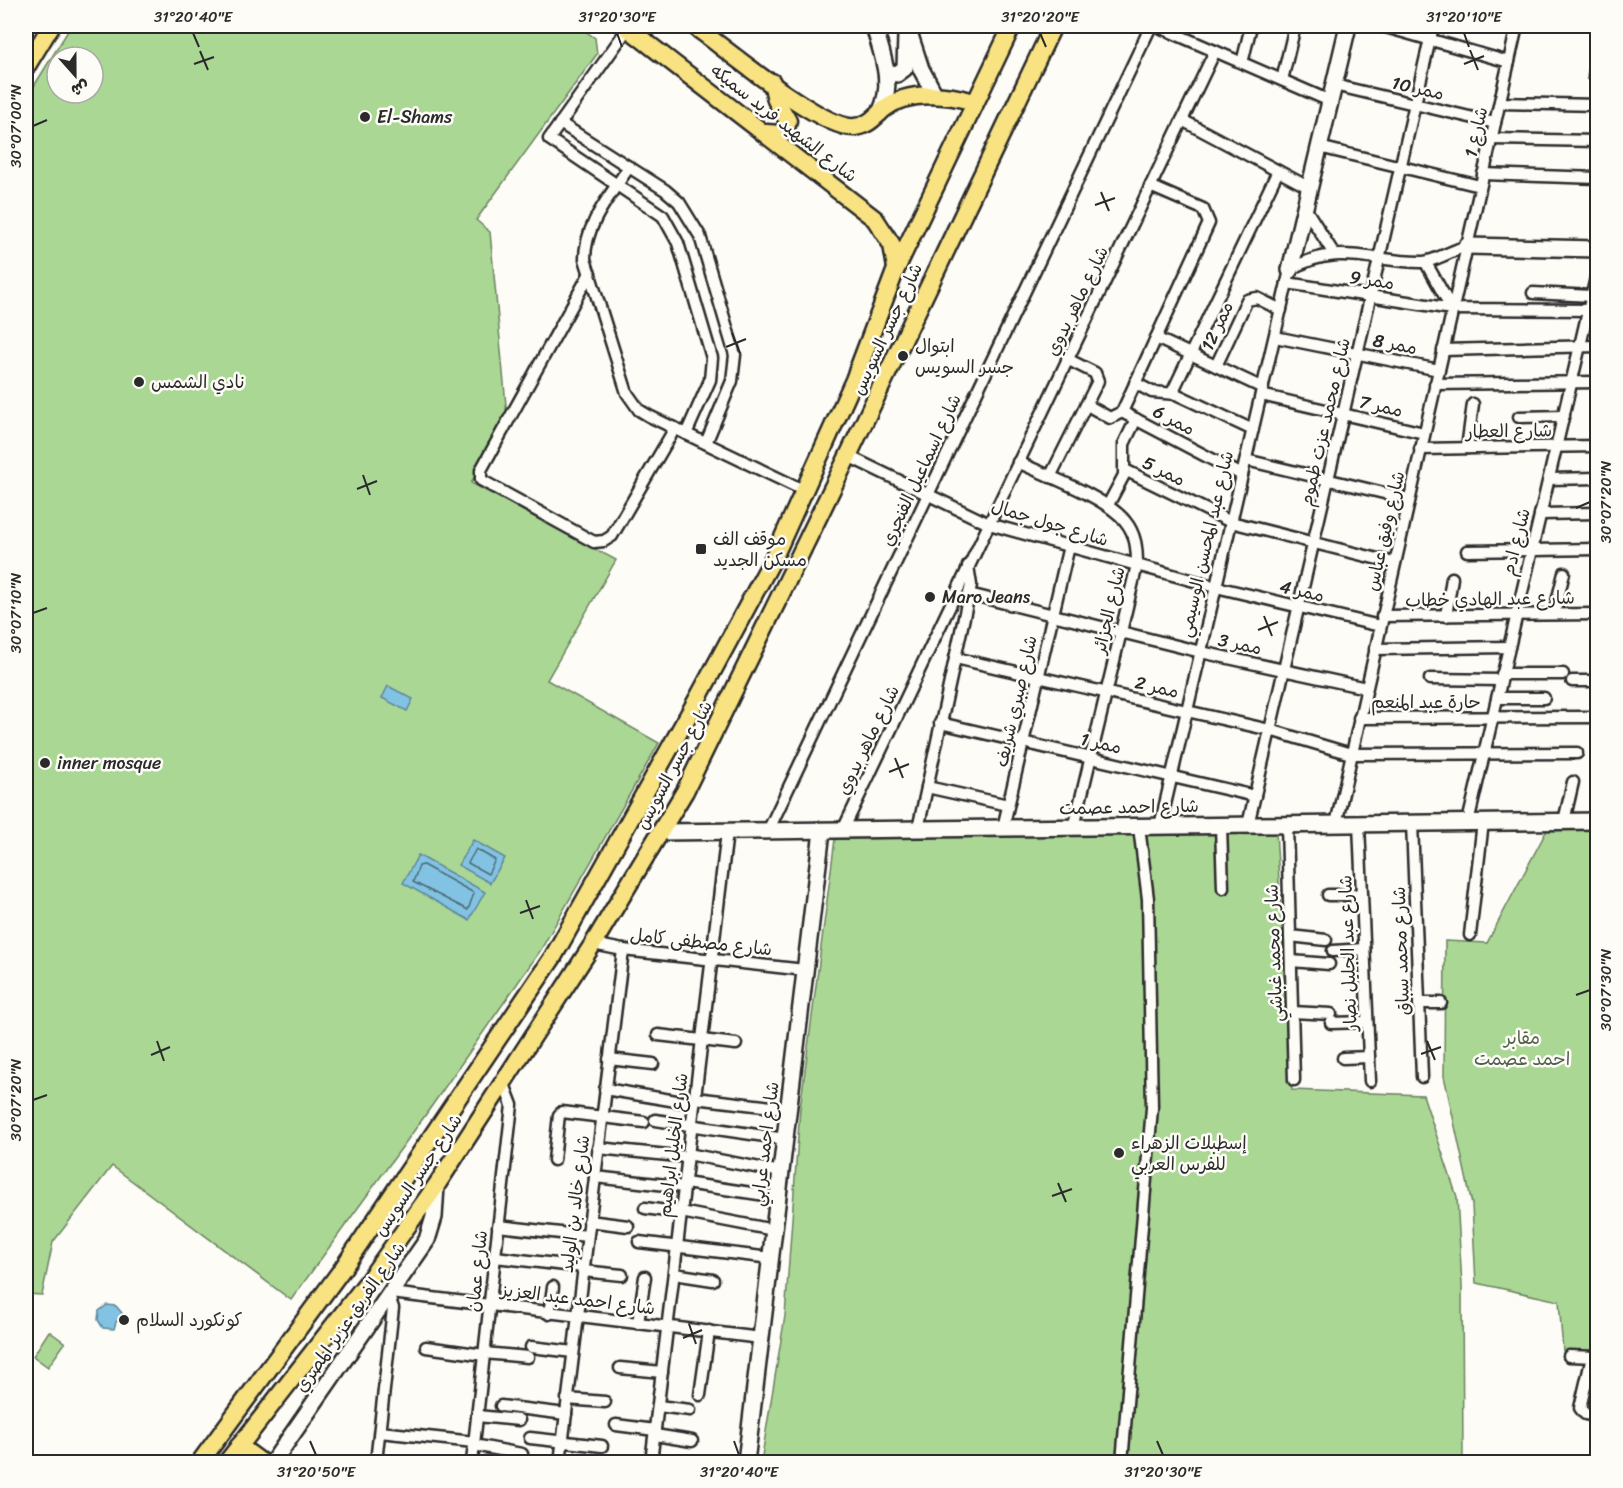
<svg xmlns="http://www.w3.org/2000/svg" width="1623" height="1488" font-family="Sriracha,'Playpen Sans Arabic',sans-serif">
  <rect width="100%" height="100%" fill="#fdfcf7"/>
  <filter id="ink" filterUnits="userSpaceOnUse"><feTurbulence type="fractalNoise" baseFrequency=".0167" numOctaves="2"/><feDisplacementMap in="SourceGraphic" scale="12" xChannelSelector="R" yChannelSelector="G"/><feConvolveMatrix kernelMatrix="1 2 1 2 8 2 1 2 1" color-interpolation-filters="sRGB"/></filter>
  <g filter="url(#ink)">
    <g fill="#abd795" stroke="#6b8160" stroke-width="1.5" fill-rule="evenodd">
      <path d="M71 26H578L595 38 597 54 476 220 490 232 507 416 471 483 616 560 547 680 659 743 540 951 424 1117 291 1300 112 1166 53 1242 42 1295 26 1294V99ZM57 57H93V93H57Z"/>
      <path d="M1548 828 1597 830V1351H1563L1559 1301 1476 1283 1472 1204 1444 1076 1445 941 1487 943Z"/>
      <path d="M1276 832 1292 1090 1423 1095 1457 1197 1462 1286 1463 1462H761L785 1316 800 1109 835 839Z"/>
      <path d="M49 1331 65 1343 48 1367 33 1356Z"/>
    </g>
    <g fill="#82c3e3" stroke="#5f8699" stroke-width="1.5">
      <path d="M388 686 413 699 407 711 382 698Z"/>
      <path d="M473 840 505 858 490 883 458 865Z"/>
      <path d="M418 855 485 892 469 920 403 883Z"/>
      <path d="M107 1305 116 1306 122 1313V1318L116 1322 114 1329 103 1328 98 1320 99 1311Z"/>
    </g>
    <g fill="none" stroke-linecap="round" stroke-linejoin="round">
      <g stroke="#4e6875" stroke-width="1.5">
        <path d="M476 849 495 860 488 874 468 863Z"/>
        <path d="M423 865 474 893 468 910 413 882 419 866Z"/>
      </g>
      <g stroke="#2b2b2b" stroke-width="15">
        <g id="street">
          <path d="M1157 26 1330 101"/>
          <path d="M1382 26 1509 62"/>
          <path d="M628 28 549 139 663 216 678 243 712 358 710 380 686 434"/>
          <path d="M1242 63 1251 26"/>
          <path d="M1594 76 1598 57"/>
          <path d="M1282 80 1295 26"/>
          <path d="M1334 85 1495 123"/>
          <path d="M1500 103 1598 105"/>
          <path d="M1182 120 1310 188"/>
          <path d="M560 123 665 190 679 202 700 236 735 355 732 381 706 443"/>
          <path d="M1491 139 1598 141"/>
          <path d="M1319 147 1480 186"/>
          <path d="M629 167C610 196 585 224 585 259L627 393 639 410 649 416 805 491"/>
          <path d="M1483 174 1598 178"/>
          <path d="M1305 208 1334 254"/>
          <path d="M1426 263 1452 309"/>
          <path d="M590 273 481 470V480L594 542 604 541 612 536 675 428"/>
          <path d="M1287 283 1452 309 1598 310"/>
          <path d="M1533 293 1592 296"/>
          <path d="M1275 337 1439 370"/>
          <path d="M1156 338 1263 388"/>
          <path d="M1443 350 1598 346"/>
          <path d="M1216 366 1247 300 1257 298 1281 310"/>
          <path d="M1135 383 1152 392 1176 394 1253 430"/>
          <path d="M1435 384 1598 382"/>
          <path d="M1172 393 1278 171"/>
          <path d="M1261 395 1424 433"/>
          <path d="M1087 405 1110 418 1122 412 1209 223 1203 209 1150 186"/>
          <path d="M1122 412 1242 475"/>
          <path d="M1519 417 1564 416"/>
          <path d="M1467 448 1473 404"/>
          <path d="M1420 449 1598 446"/>
          <path d="M848 456 989 524 1216 587 1380 626"/>
          <path d="M1246 460 1409 499"/>
          <path d="M1018 462C1047 476 1106 497 1125 521 1136 534 1137 549 1137 565L1074 827"/>
          <path d="M1125 470 1231 522 1394 563"/>
          <path d="M1050 477 1098 381 1095 373 1067 359"/>
          <path d="M1549 479 1598 478"/>
          <path d="M1108 505 1124 475V444L1136 419"/>
          <path d="M1540 514 1598 513"/>
          <path d="M1467 551 1598 549"/>
          <path d="M969 594 1201 652 1366 688"/>
          <path d="M1554 614 1564 573"/>
          <path d="M1382 616 1598 614"/>
          <path d="M1446 616 1452 578"/>
          <path d="M1375 649 1509 647"/>
          <path d="M955 658 1270 730 1351 754 1577 753"/>
          <path d="M1502 674H1563"/>
          <path d="M1430 679 1501 680"/>
          <path d="M1572 681H1598"/>
          <path d="M1497 698H1544"/>
          <path d="M1359 718 1598 717"/>
          <path d="M940 723 1255 796"/>
          <path d="M927 787 1008 805"/>
          <path d="M1564 821 1573 782"/>
          <path d="M1468 822 1598 269"/>
          <path d="M1412 823 1422 1077"/>
          <path d="M1336 824 1517 26"/>
          <path d="M1359 824 1370 1081"/>
          <path d="M1248 825 1433 26"/>
          <path d="M1287 825 1294 1080"/>
          <path d="M1160 826 1290 270C1334 241 1376 263 1423 262 1433 262 1455 249 1467 246"/>
          <path d="M1221 826 1223 888"/>
          <path d="M1003 828 1069 546"/>
          <path d="M918 829 971 585 968 566"/>
          <path d="M843 830 1215 51"/>
          <path d="M768 831 1151 26"/>
          <path d="M1328 895H1362"/>
          <path d="M1470 935 1483 822"/>
          <path d="M1290 936 1326 940"/>
          <path d="M593 944 623 950 805 970"/>
          <path d="M1333 951 1364 949"/>
          <path d="M1291 961 1329 964"/>
          <path d="M1419 1003H1441"/>
          <path d="M1292 1012 1331 1014"/>
          <path d="M1331 1023 1367 1022"/>
          <path d="M658 1035 736 1044"/>
          <path d="M1343 1058 1369 1057"/>
          <path d="M609 1059 653 1064"/>
          <path d="M605 1089 694 1104"/>
          <path d="M695 1098 789 1109"/>
          <path d="M655 1120 785 1139"/>
          <path d="M598 1148 688 1157"/>
          <path d="M688 1154 781 1172"/>
          <path d="M554 1160 559 1115 562 1112 644 1122"/>
          <path d="M595 1177 684 1187"/>
          <path d="M685 1183 778 1197"/>
          <path d="M645 1208 681 1213"/>
          <path d="M681 1212 774 1230"/>
          <path d="M589 1221 628 1226"/>
          <path d="M498 1226 587 1236"/>
          <path d="M639 1242 771 1258"/>
          <path d="M495 1257 583 1267"/>
          <path d="M583 1271 622 1275"/>
          <path d="M674 1274 713 1280"/>
          <path d="M391 1293 761 1338"/>
          <path d="M549 1314 553 1287"/>
          <path d="M638 1323 645 1277"/>
          <path d="M426 1347 484 1355"/>
          <path d="M531 1347 573 1352"/>
          <path d="M484 1353 528 1357"/>
          <path d="M1569 1356 1597 1357"/>
          <path d="M1592 1357 1580 1408 1585 1414 1598 1417"/>
          <path d="M620 1368 662 1372"/>
          <path d="M700 1395 709 1331"/>
          <path d="M567 1399 605 1402"/>
          <path d="M501 1406 566 1414"/>
          <path d="M658 1406 690 1410"/>
          <path d="M477 1416 519 1420"/>
          <path d="M616 1425 655 1430"/>
          <path d="M380 1432 474 1442"/>
          <path d="M655 1435 692 1441"/>
          <path d="M530 1438 602 1446"/>
          <path d="M474 1445 522 1454"/>
          <path d="M376 1462 393 1308 389 1296"/>
          <path d="M472 1462 512 1105 504 1084"/>
          <path d="M560 1462 623 950"/>
          <path d="M651 1462 727 832"/>
          <path d="M1122 1462 1152 1108 1148 899 1139 827"/>
        </g>
      </g>
      <g stroke="#2b2b2b" stroke-width="20">
        <g id="secondary">
          <path d="M874 26C882 55 895 84 880 113"/>
          <path d="M907 26 921 69 935 95"/>
          <path d="M887 72 897 74 905 68 906 35"/>
          <path d="M1467 246 1598 249"/>
          <path d="M1290 270 1348 26"/>
          <path d="M661 832 1598 821"/>
          <path d="M273 1462 427 1240 434 1217 436 1186"/>
          <path d="M746 1462 822 831"/>
        </g>
      </g>
      <g stroke="#2b2b2b" stroke-width="21">
        <g id="primary">
          <path d="M625 26 875 219 892 245 896 268"/>
          <path d="M694 26C724 47 823 131 855 127 870 125 875 116 885 108 909 90 948 94 974 102"/>
          <path d="M26 67 51 26"/>
          <path d="M767 133 780 134 786 128 788 121 776 100 772 82"/>
          <path d="M239 1446 261 1462"/>
          <path d="M200 1462 343 1268 553 957 698 698 775 555 854 380 896 269 1012 26"/>
          <path d="M227 1462 366 1284 436 1186 593 944 685 791 848 456 1053 26"/>
        </g>
      </g>
      <use href="#street" stroke="#fdfcf7" stroke-width="10"/>
      <use href="#secondary" stroke="#fdfcf7" stroke-width="15"/>
      <use href="#primary" stroke="#f8e281" stroke-width="16"/>
    </g>
  </g>
  <path fill="none" stroke="#2b2b2b" stroke-width="2" d="M193 33 199 47M617 33 622 47M1040 33 1046 47M1464 33 1469 47M1470 50 1478 70M200 51 208 70M194 64 214 57M1464 64 1484 56M33 126 47 120M1101 192 1109 211M1095 205 1115 198M732 333 740 353M726 347 746 339M363 475 370 495M357 489 377 481M1576 508 1590 502M33 613 47 608M1264 616 1272 636M1258 630 1278 622M895 758 903 778M889 772 909 764M526 900 533 919M520 913 540 906M1576 995 1590 990M157 1041 164 1061M1427 1041 1435 1060M1421 1054 1441 1047M151 1055 170 1047M33 1100 47 1095M1058 1183 1066 1202M1052 1196 1072 1189M689 1324 696 1344M683 1338 702 1330M310 1441 316 1455M734 1441 739 1455M1157 1441 1163 1455"/>
  <g fill="#2b2b2b" stroke="#fdfcf7" stroke-width="2">
    <circle cx="365" cy="117" r="6"/>
    <circle cx="903" cy="356" r="6"/>
    <circle cx="139" cy="382" r="6"/>
    <rect x="695" y="543" width="12" height="12" rx="3"/>
    <circle cx="930" cy="597" r="6"/>
    <circle cx="45" cy="763" r="6"/>
    <circle cx="1119" cy="1153" r="6"/>
    <circle cx="124" cy="1320" r="6"/>
  </g>
  <g text-anchor="middle" dominant-baseline="central" stroke-width="5" stroke-linejoin="round" paint-order="stroke">
    <g font-size="18" fill="#2b2b2b" stroke="#fdfcf7">
      <text transform="translate(1418 88) rotate(13)">ممر 10</text>
      <text transform="translate(784 123) rotate(38)">شارع الشهيد فريد سميكه</text>
      <text transform="translate(1476 132) rotate(-77)">شارع 1</text>
      <text transform="translate(1372 280) rotate(9)">ممر 9</text>
      <text transform="translate(1077 301) rotate(-64)">شارع ماهر بدوي</text>
      <text transform="translate(1217 326) rotate(-65)">ممر 12</text>
      <text transform="translate(887 329) rotate(-65)">شارع جسر السويس</text>
      <text transform="translate(1395 344) rotate(11)">ممر 8</text>
      <text transform="translate(1381 406) rotate(13)">ممر 7</text>
      <text transform="translate(1174 420) rotate(28)">ممر 6</text>
      <text transform="translate(1325 422) rotate(-77)">شارع محمد عزت طموم</text>
      <text transform="translate(1509 431) rotate(-1)">شارع العطار</text>
      <text transform="translate(921 470) rotate(-65)">شارع اسماعيل الفنجري</text>
      <text transform="translate(1164 471) rotate(26)">ممر 5</text>
      <text transform="translate(1050 523) rotate(17)">شارع جول جمال</text>
      <text transform="translate(1385 531) rotate(-77)">شارع وفيق عباس</text>
      <text transform="translate(1516 542) rotate(-76)">شارع ادم</text>
      <text transform="translate(1206 544) rotate(-77)">شارع عبد المحسن الوسيمي</text>
      <text transform="translate(1302 591) rotate(13)">ممر 4</text>
      <text transform="translate(1490 599) rotate(-1)">شارع عبد الهادي خطاب</text>
      <text transform="translate(1109 610) rotate(-77)">شارع الجزائر</text>
      <text transform="translate(1240 644) rotate(12)">ممر 3</text>
      <text transform="translate(1157 687) rotate(13)">ممر 2</text>
      <text transform="translate(1016 701) rotate(-77)">شارع صبري شريف</text>
      <text x="1426" y="702">حارة عبد المنعم</text>
      <text transform="translate(868 740) rotate(-64)">شارع ماهر بدوي</text>
      <text transform="translate(1101 743) rotate(13)">ممر 1</text>
      <text transform="translate(674 765) rotate(-62)">شارع جسر السويس</text>
      <text transform="translate(1129 807) rotate(-1)">شارع احمد عصمت</text>
      <text transform="translate(701 942) rotate(6)">شارع مصطفى كامل</text>
      <text transform="translate(1401 951) rotate(-92)">شارع محمد سباق</text>
      <text transform="translate(1274 953) rotate(-92)">شارع محمد غباشي</text>
      <text transform="translate(1348 953) rotate(-92)">شارع عبد الجليل نصار</text>
      <text transform="translate(765 1144) rotate(-83)">شارع احمد عرابي</text>
      <text transform="translate(673 1145) rotate(-83)">شارع الخليل ابراهيم</text>
      <text transform="translate(418 1175) rotate(-56)">شارع جسر السويس</text>
      <text transform="translate(575 1204) rotate(-83)">شارع خالد بن الوليد</text>
      <text transform="translate(477 1271) rotate(-84)">شارع عمان</text>
      <text transform="translate(578 1299) rotate(7)">شارع احمد عبد العزيز</text>
      <text transform="translate(350 1317) rotate(-55)">شارع الفريق عزيز المصري</text>
    </g>
    <g font-size="18" fill="#2b2b2b" stroke="#fdfcf7" text-anchor="start">
      <text x="377" y="117">El-Shams</text>
      <text x="915" y="346">ابتوال<tspan x="915" dy="21">جسر السويس</tspan></text>
      <text x="151" y="382">نادي الشمس</text>
      <text x="713" y="539">موقف الف<tspan x="713" dy="21">مسكن الجديد</tspan></text>
      <text x="942" y="597">Maro Jeans</text>
      <text x="57" y="763">inner mosque</text>
      <text x="1131" y="1143">إسطبلات الزهراء<tspan x="1131" dy="21">للفرس العربي</tspan></text>
      <text x="136" y="1320">كونكورد السلام</text>
    </g>
    <g font-size="18" fill="#515f4b" stroke="#fdfcf7">
      <text x="1522" y="1038">مقابر<tspan x="1522" dy="21">احمد عصمت</tspan></text>
    </g>
  </g>
  <rect width="1623" height="1488" fill="none" stroke="#fdfcf7" stroke-width="66"/>
  <g transform="translate(75 75) rotate(159)"><circle r="28" fill="#fdfcf7" stroke="#a9a8a5" stroke-width="1.5"/>
  <path d="M0-4.5L10 22L0 15L-10 22Z" fill="#2b2b2b"/>
  <text y="-9" font-size="16" font-weight="bold" text-anchor="middle" fill="#2b2b2b">ش</text>
  </g>
  <rect x="33" y="33" width="1557" height="1422" fill="none" stroke="#2b2b2b" stroke-width="2"/>
  <g font-size="15" text-anchor="middle" fill="#2b2b2b">
    <text x="193" y="22">31°20'40"E</text>
    <text x="617" y="22">31°20'30"E</text>
    <text x="1040" y="22">31°20'20"E</text>
    <text x="1464" y="22">31°20'10"E</text>
    <text transform="translate(16 126) rotate(-90)" y="5">30°07'00"N</text>
    <text transform="translate(1606 502) rotate(-90)" y="5">30°07'20"N</text>
    <text transform="translate(16 613) rotate(-90)" y="5">30°07'10"N</text>
    <text transform="translate(1606 990) rotate(-90)" y="5">30°07'30"N</text>
    <text transform="translate(16 1100) rotate(-90)" y="5">30°07'20"N</text>
    <text x="316" y="1477">31°20'50"E</text>
    <text x="739" y="1477">31°20'40"E</text>
    <text x="1163" y="1477">31°20'30"E</text>
  </g>
</svg>
